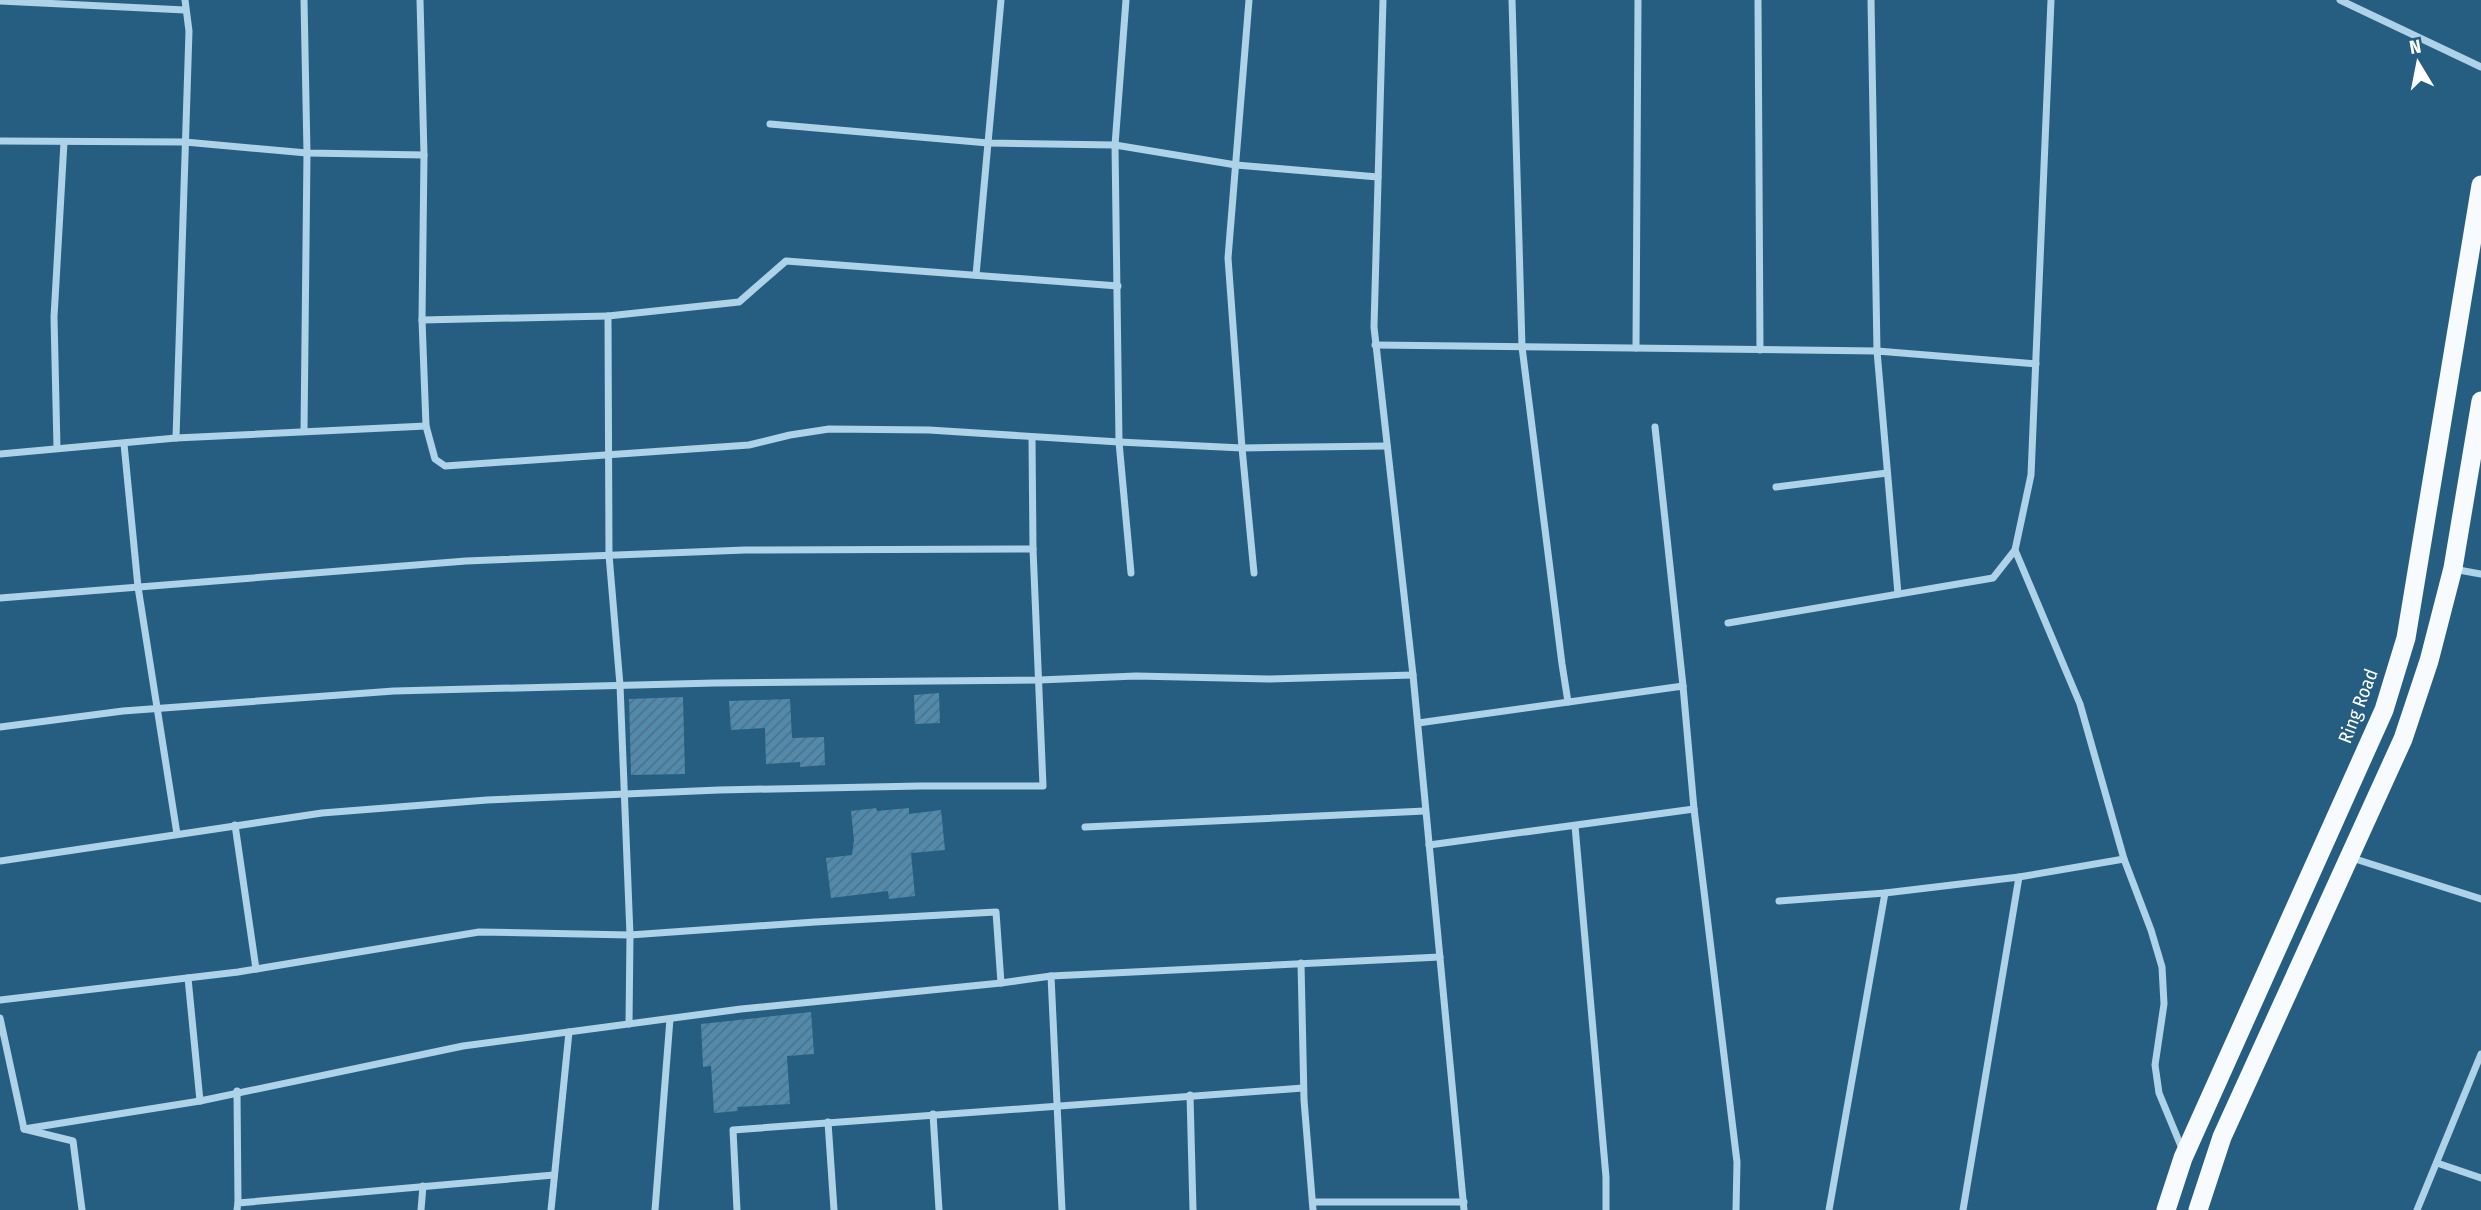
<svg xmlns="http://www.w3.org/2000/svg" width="2481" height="1210" font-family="'Fira Sans Condensed',sans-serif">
  <defs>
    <pattern id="building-hatch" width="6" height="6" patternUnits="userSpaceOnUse" patternTransform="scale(1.75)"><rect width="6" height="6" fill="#528aac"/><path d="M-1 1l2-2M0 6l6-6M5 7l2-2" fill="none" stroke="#507186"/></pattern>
  </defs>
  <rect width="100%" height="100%" fill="#265e82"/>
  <g fill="url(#building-hatch)">
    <path d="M939 693 940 723 915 724 914 695Z"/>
    <path d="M683 697 685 774 631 775 629 699Z"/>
    <path d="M790 699 792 738 824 737 825 765 800 767V762L766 764 765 728 731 730 729 701Z"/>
    <path d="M876 808 877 811 909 808V814L941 810 945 850 911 853 915 896 889 899 888 891 831 898 826 858 852 855 854 840 851 811Z"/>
    <path d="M811 1012 814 1054 787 1056 790 1104 737 1107 738 1111 714 1113 711 1066 703 1067 701 1024Z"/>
  </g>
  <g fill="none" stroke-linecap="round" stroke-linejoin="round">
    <g stroke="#aed2e7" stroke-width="7">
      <path d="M304 0 307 153 304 431"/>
      <path d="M1126 0 1115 145 1119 442 1131 573"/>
      <path d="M1249 0 1228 258 1242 448 1254 573"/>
      <path d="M1383 0 1374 327 1413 675 1464 1210"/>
      <path d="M1512 0 1522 347 1562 664 1568 702"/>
      <path d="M1758 0 1760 350"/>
      <path d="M2340 0 2481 67"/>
      <path d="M0 1 185 10"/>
      <path d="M770 124 988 143 1115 145 1236 165 1378 177"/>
      <path d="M0 141 185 142 307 153 424 155"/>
      <path d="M976 275 1001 0"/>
      <path d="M422 320 608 316"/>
      <path d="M1375 345 1877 351 1871 0"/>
      <path d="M1636 348 1638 0"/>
      <path d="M426 426 435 459 445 466 749 445 790 435 829 429 929 430 1119 442 1242 448 1387 446"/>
      <path d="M1655 427 1683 686"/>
      <path d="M176 438 189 31 185 0"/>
      <path d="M124 444 138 587 177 834"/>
      <path d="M57 448 54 317 64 142"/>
      <path d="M0 454 176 438 426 426 422 320 424 155 420 0"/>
      <path d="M1776 487 1887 473"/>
      <path d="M2015 550 2080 704 2124 859 2151 930 2162 967 2164 1004 2155 1065 2159 1093 2183 1151"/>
      <path d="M2453 569 2481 574"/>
      <path d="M1898 594 1877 351 2036 364"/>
      <path d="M0 598 466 561 745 550 1033 549"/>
      <path d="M1728 623 1993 578 2015 550 2031 475 2051 0"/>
      <path d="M1418 723 1683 686 1694 809 1737 1162 1736 1210"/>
      <path d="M0 727 123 711 394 691 715 683 1039 680 1136 676 1269 679 1413 675"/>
      <path d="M235 825 256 969"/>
      <path d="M1575 826 1606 1177V1210"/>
      <path d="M1085 827 1425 811"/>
      <path d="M1429 845 1694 809"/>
      <path d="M2352 858 2481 899"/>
      <path d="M0 861 322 813 487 800 719 790 920 786H1043L1033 549 1032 437"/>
      <path d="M2019 877 2124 859"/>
      <path d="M1779 901 1885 893 2019 877 1963 1210"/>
      <path d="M1301 963 1304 1100 1313 1210"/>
      <path d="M1051 976 1062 1210"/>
      <path d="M188 978 200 1101"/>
      <path d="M0 1000 238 972 479 932 630 935 815 922 996 912 1001 983"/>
      <path d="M0 1018 24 1129 73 1141 82 1210"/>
      <path d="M629 1024 630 935 620 685 609 555 608 316 739 302 786 261 1118 286"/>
      <path d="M237 1091 238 1203"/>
      <path d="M1190 1095 1193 1210"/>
      <path d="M933 1114 939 1210"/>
      <path d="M828 1122 834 1210"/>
      <path d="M24 1129 200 1101 463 1046 741 1009 1001 983 1051 976 1440 957"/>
      <path d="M2437 1163 2481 1178"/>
      <path d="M1313 1202H1464"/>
      <path d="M237 1210 238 1203 554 1175"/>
      <path d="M421 1210 423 1186"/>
      <path d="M551 1210 569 1032"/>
      <path d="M655 1210 670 1019"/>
      <path d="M737 1210 733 1130 1303 1088"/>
      <path d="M1829 1210 1885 893"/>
      <path d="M2417 1210 2481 1054"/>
    </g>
    <g stroke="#f7fbfe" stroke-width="19">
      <path d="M2166 1210 2183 1158 2384 710 2406 638 2481 185"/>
      <path d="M2198 1210 2222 1137 2403 739 2429 661 2453 568 2481 401"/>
    </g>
  </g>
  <g text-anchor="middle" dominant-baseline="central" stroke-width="5" stroke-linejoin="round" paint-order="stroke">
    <g font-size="19" fill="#fff" stroke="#265e82">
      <text transform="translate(2358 706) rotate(-69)">Ring Road</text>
    </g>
  </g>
  <g transform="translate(2418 63) rotate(350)" stroke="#265e82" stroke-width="5" paint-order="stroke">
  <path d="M0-5L12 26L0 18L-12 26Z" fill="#ffffff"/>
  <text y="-10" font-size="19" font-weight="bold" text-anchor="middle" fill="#ffffff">N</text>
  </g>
</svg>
